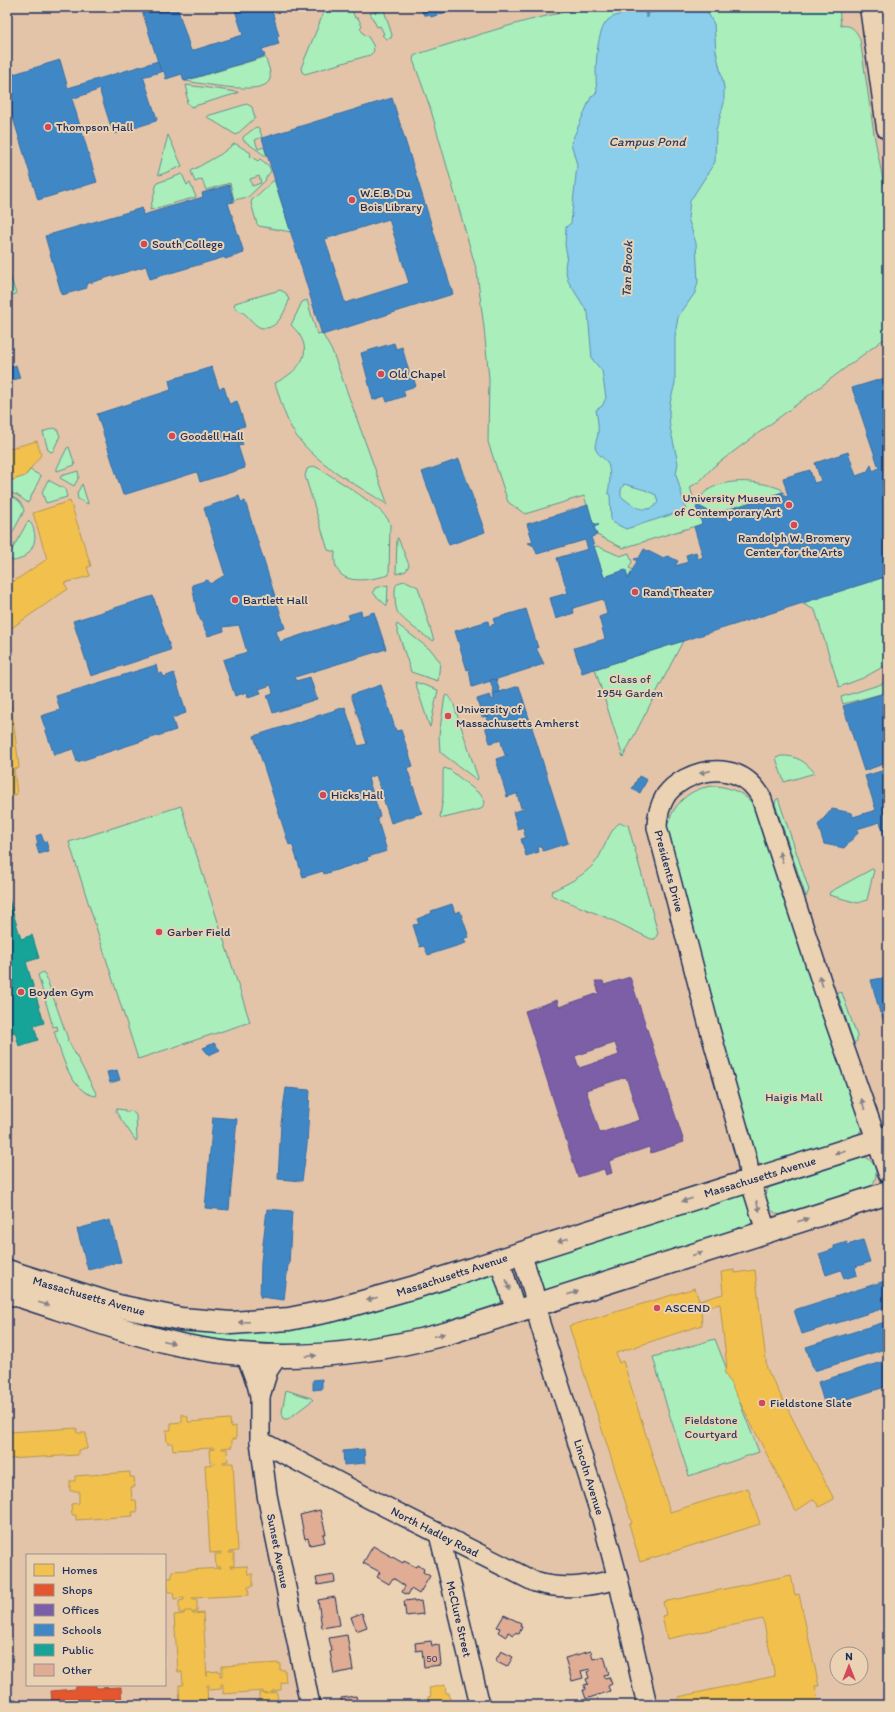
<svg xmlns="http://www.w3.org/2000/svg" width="895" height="1712" font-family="Itim,sans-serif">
  <rect width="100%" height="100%" fill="#ebd2b3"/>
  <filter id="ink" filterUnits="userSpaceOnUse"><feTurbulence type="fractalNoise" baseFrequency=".025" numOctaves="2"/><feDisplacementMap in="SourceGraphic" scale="8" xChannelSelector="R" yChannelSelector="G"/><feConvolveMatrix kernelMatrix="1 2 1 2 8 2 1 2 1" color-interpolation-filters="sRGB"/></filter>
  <g filter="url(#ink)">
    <path fill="#e4c4a8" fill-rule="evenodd" d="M7 7H888V1705H656L624 1569 579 1578 547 1577 524 1568 251 1426V1441L255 1477 302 1705H7ZM27 1555H165V1685H27ZM837 1654H861V1678H837Z"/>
    <g fill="#aaefbb" stroke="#628f8c" fill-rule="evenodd">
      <path d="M326 7H353L354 9 352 10 355 18H358L362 26 360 28 365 36 367 35 373 45 374 51 370 55 305 74 302 72 301 68Z"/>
      <path d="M595 7H839L841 26C851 24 856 30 860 39L874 134 888 206V336L713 467 699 482 690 487 695 503C700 499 703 493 708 490 729 477 760 481 781 489L783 492 714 514 702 524 623 548 597 535 594 527 598 525 593 523 584 496 525 514 508 502 488 442 489 378 484 328 477 272 430 107 413 60 414 56 418 54C476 36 534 15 595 7Z"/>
      <path d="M384 10 392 35 391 38 386 39 382 35 384 34 380 26 377 27 370 13Z"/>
      <path d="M265 57C267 63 273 75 269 81 262 96 200 83 185 81Z"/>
      <path d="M186 85 238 92V93L191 107 186 101 188 100 186 94 188 93Z"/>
      <path d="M247 104 252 107 255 118 236 135 207 117V116Z"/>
      <path d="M256 127 259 128 262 137 255 140 258 149 264 147 267 157 243 140V137Z"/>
      <path d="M168 135 182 166 160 175 158 174Z"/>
      <path d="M234 144H236L251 153 250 156 258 161 260 159 269 166 271 171 265 179 266 180 248 197 234 200 230 183 206 190 202 179 195 182 191 171 221 154ZM259 176 261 183 252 186 250 179Z"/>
      <path d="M182 174 187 185 190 183 196 197 150 210 157 183Z"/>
      <path d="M274 180 291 232 259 226 257 224 251 203 252 200Z"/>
      <path d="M7 266 16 294 7 296Z"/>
      <path d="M280 290 286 293 289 300C285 312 276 333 259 327 253 324 250 318 245 314 241 311 237 310 234 307L235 303Z"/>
      <path d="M307 300 317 334 322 333 333 353 388 505C357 485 310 461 292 429 284 415 280 398 275 383 302 370 317 349 291 325L302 302Z"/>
      <path d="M53 428 57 429 60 436 53 451 51 452 48 450 43 432Z"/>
      <path d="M69 447 75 465 57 471V468L67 448Z"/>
      <path d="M314 466 320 469C334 478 388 510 390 524L389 575C366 581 331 588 335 552L328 550 305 476 307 469Z"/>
      <path d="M30 470 41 476 28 503 17 495 7 492V482L25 476Z"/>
      <path d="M78 471 79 477 74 486 60 478 61 476Z"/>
      <path d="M48 480 65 489 67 497 46 503 42 492Z"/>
      <path d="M82 484 88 503V504L78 499 77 493Z"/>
      <path d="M7 495C15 497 23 502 24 511L7 543Z"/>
      <path d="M28 521C32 523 33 527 34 531 38 544 27 560 13 561L10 559 9 555Z"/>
      <path d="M397 538H398L409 565 406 571 396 574Z"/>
      <path d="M597 546 620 556 629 553 632 562 629 568 633 570 628 579 625 570 604 577 594 547Z"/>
      <path d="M888 576V664L863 678 839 687 815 610 801 603Z"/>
      <path d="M406 581 418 587 434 641C426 638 401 619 397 611 395 605 395 598 395 592 395 583 398 582 406 581Z"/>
      <path d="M388 585 387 606 375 595 373 592 375 588Z"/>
      <path d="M397 624 432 651 440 662 438 681 411 672 396 626Z"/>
      <path d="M683 641 623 757 595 669Z"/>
      <path d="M415 682 438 690 430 727 429 725Z"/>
      <path d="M888 682V692L843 704 841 697Z"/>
      <path d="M447 695 453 702 478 778 477 780 440 752 439 735 445 696Z"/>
      <path d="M781 756C796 755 806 762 815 773L784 782 776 758Z"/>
      <path d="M444 768 450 770 481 795 485 802 481 809 444 818 440 817 443 797V771Z"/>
      <path d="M717 786C733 788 745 794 755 806L862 1125 861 1130 858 1135 763 1165 755 1160 753 1154 666 831C671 805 690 786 717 786Z"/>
      <path d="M778 798 809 890 806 897 775 804 776 800Z"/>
      <path d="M181 806 250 1022 138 1059 69 842Z"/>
      <path d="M620 823 628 825 658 933 655 939H651L610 919 553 896 551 894 552 891C567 884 582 877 594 864 603 854 610 827 620 823Z"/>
      <path d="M872 869 874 870 867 900 858 903 829 895 830 892Z"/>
      <path d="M43 972 45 974 68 1039 67 1041 69 1042 97 1095 96 1096C70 1093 61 1052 54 1031L58 1030 57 1026 53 1027 38 975Z"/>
      <path d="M837 992 842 993 857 1036V1041L854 1043Z"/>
      <path d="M117 1109 125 1110V1112H129L130 1110 136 1115 137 1139 136 1141 116 1112V1110Z"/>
      <path d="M863 1156C878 1162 880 1178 869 1189L784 1216C769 1214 760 1197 771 1184Z"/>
      <path d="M740 1194C750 1197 755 1218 750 1226L547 1290 542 1288 533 1262 535 1259Z"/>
      <path d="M492 1274 494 1275 502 1295V1300L494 1309 455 1321 374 1341 298 1347 214 1342 148 1325 149 1323 193 1329Z"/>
      <path d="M715 1339 759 1452 689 1476 667 1407 653 1357Z"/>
      <path d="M286 1390 311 1398 313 1400 288 1419H284L282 1412Z"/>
    </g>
    <path fill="#8aceeb" stroke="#5e8eb3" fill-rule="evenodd" d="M676 7H708V13L714 24 716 51 724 87V103L716 131 715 162 690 201 688 218 696 243 698 282 695 293 678 317 675 337V383L670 403 669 415 670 427 678 463 676 474 686 510 626 529 614 523 611 520 610 496 608 492C610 486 611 468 607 462 603 457 596 454 595 447 595 443 598 437 598 432 599 425 597 417 596 410L602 406 606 398 602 371 592 359 588 313 568 281 565 267 567 255 565 245 566 227 571 223 577 165 571 143 591 97 597 92C595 76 595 32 608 20 616 13 633 13 643 11L644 13 654 12V10ZM624 484 645 490 656 495 658 502C647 517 631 505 621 496V490Z"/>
    <g fill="#f2c14e" stroke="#b29553">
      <path d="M37 441 41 455 25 476 7 482V449Z"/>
      <path d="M70 501 91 566 87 567 90 576 64 583 68 589 7 631V586L47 559 33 513Z"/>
      <path d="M7 672 19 766V768L14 769 17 794 7 798Z"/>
      <path d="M735 1270V1273L755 1270 767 1369 834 1499 819 1507 814 1499 796 1511 724 1371 727 1368 720 1304 701 1309 702 1325 616 1353 619 1363 623 1361 670 1512 748 1488 760 1524 640 1562 629 1524 632 1523 569 1326 695 1288 699 1301 723 1294 721 1272Z"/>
      <path d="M182 1414 188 1417V1422L230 1419 231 1427 236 1426V1439H232V1447L222 1448V1449H227L228 1461 223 1462V1463H233L238 1551 229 1552V1553H234V1566H230V1567L247 1566 248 1574H253V1586L248 1587 249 1595 192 1598V1599H197V1612L179 1613V1601L184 1600V1598L174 1599 173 1592H168L167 1578H172V1571L221 1568V1567H216L215 1554H221V1552L210 1553 205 1465 215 1464V1462L210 1463 209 1450 214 1449V1448L173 1450 172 1443H167L166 1430H171V1423L182 1422Z"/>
      <path d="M77 1428V1433H86L87 1449 78 1450V1455L7 1459V1429H8L9 1432Z"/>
      <path d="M130 1472V1477H134L135 1487H131L132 1500H136L137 1512H132L133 1516 76 1520V1515H72L71 1504 79 1503V1491H70V1481H75V1476Z"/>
      <path d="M791 1575 795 1595 799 1594 819 1686H815L819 1705H679L678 1697 775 1676 763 1619 667 1639 662 1616 666 1615 663 1602Z"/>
      <path d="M185 1611H191L193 1614 203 1613 207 1677V1672L220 1671V1676H222V1666L280 1663V1670H285L286 1682 281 1683V1690L272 1691 271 1694H264L263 1691 223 1694V1684H221V1689L209 1690V1685H207L208 1705H180L179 1685H183L182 1672H178L174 1615 184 1614Z"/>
      <path d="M445 1685 446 1693H449L451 1705H430L428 1697 431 1696 429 1688Z"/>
      <path d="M277 1692 278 1705H259V1693H264V1694Z"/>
    </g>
    <path fill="#e4572e" stroke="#a84b3c" d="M96 1685V1688L121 1687 122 1705H52L51 1691 76 1689V1686Z"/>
    <path fill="#7b5ea7" stroke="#5e5091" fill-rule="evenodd" d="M630 977 684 1142 651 1153 649 1147 609 1161 612 1173 606 1175 604 1169 578 1177 525 1011 557 1000 559 1007 599 993 595 981H603L604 985ZM615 1043 619 1055 579 1068 575 1056ZM626 1077 640 1120 600 1133 586 1090Z"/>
    <g fill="#3f88c5" stroke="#346da6" fill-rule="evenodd">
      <path d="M141 7H177L191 51 243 35 234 7H271L279 36 277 37 279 44 262 49 265 56 184 81 182 74 166 79 164 71 161 72Z"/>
      <path d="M419 7H462L431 17 430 15H424Z"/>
      <path d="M60 60 68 88 158 61 161 72 142 77 143 79H144L157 119 156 121 115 134 114 132 113 133 100 92 101 89 72 99 97 182 38 200 7 98V76Z"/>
      <path d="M392 98 453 294 322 335 262 138ZM389 219 409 283 345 303 325 239Z"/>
      <path d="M229 185 234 202 228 203 244 253 225 259V257L150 279 146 266 86 284 87 288 62 295 45 236 142 208 143 215 203 197 202 193Z"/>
      <path d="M394 343 396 349 402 347 410 375 396 372 398 381 413 377 416 386 403 390 405 396 387 402 385 396 373 400 361 353Z"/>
      <path d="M7 354 11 367 16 365 20 378 7 382Z"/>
      <path d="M212 367 219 389 224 387 229 404 237 401 245 426 237 428 243 445 238 446 245 468 200 482 197 472 123 495 97 414 171 390 169 380Z"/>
      <path d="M888 377V474L883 476 888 493V576L582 673 574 648 605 639 599 617 607 614 603 599 573 608 574 613 556 619 550 598 568 593 557 558 588 549 585 540 537 554 534 546 528 543 533 542 527 524 588 505 593 523 599 525 594 527 597 535 591 537 604 577 626 570 628 579 637 561 634 559 639 558 644 549 662 558 668 556 678 561 675 566 688 562 686 555 696 552 698 559 703 557 694 527 702 524 696 507 699 506 714 514 783 492 785 497 788 496 783 478 810 470 814 483 821 481 815 463 848 452 856 476 867 472 871 465 873 471 879 468 852 388Z"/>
      <path d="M459 459 485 532 449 545 422 472Z"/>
      <path d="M239 496 241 502 245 501 285 628 276 631 280 642 350 619 348 615 361 611 362 616 374 612 386 649 295 677 296 681 310 677 317 699 273 713 267 695 273 693 271 685 259 689 261 693 248 697 247 692 235 696 223 660 247 652 239 625 223 627 224 631 208 636 197 612 192 585 208 580 210 584 225 575 204 508Z"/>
      <path d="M153 596 171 650 91 676 73 621Z"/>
      <path d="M526 609 538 648H536L544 664 472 687 469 669 467 670 455 631 488 621 489 626 495 624 493 619Z"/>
      <path d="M156 665 158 674 162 673 164 677 174 673 182 699 186 713 172 718 176 730 77 762 73 749 54 755 41 716 60 710 56 696Z"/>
      <path d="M496 679 500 692 494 693 490 680Z"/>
      <path d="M381 685 396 731 401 730 413 766 407 768 422 813 391 823 376 775 368 778 380 816 377 818 387 851 367 857 368 860 324 874 323 871 303 877 292 844 289 845 254 736 345 707 358 746 367 744 351 695Z"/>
      <path d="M519 686 568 843 543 851 541 846 538 847 539 852 526 856 521 839 527 837V836H525L523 827 518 829 513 812 524 809V807L521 808 517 794 519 793 507 797 496 759 508 755 507 754 505 755 501 742 502 740 490 743 485 726 491 724H489L486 717 489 716 482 717 477 699 490 695 492 700 494 699 493 694Z"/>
      <path d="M888 692V847L880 822 857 829 858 833 844 848 824 844 818 825 832 809 852 813 853 817 876 810 865 776 888 769 886 763 864 771 843 706Z"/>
      <path d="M639 776 647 780 640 793 632 789Z"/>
      <path d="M41 834 44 842 46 841 49 851 39 854 36 844H38L36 836Z"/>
      <path d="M452 904 455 913 460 911 469 937 464 938 466 943 428 955 424 946 420 947 413 925 419 924 417 919 432 913 431 911Z"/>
      <path d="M888 977V1020L884 1021 881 1013H880L871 980Z"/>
      <path d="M214 1043 220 1050 209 1055 203 1048Z"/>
      <path d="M117 1070 120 1080 110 1083 107 1072Z"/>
      <path d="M286 1088 310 1090 307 1145 302 1181 278 1179 281 1123Z"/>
      <path d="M213 1117 237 1119 229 1210 205 1208Z"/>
      <path d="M267 1209 292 1211 289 1265H288L284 1300 260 1297 261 1261Z"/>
      <path d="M110 1220 121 1262 88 1270 77 1229Z"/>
      <path d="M863 1240 870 1262 855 1267 857 1275 844 1279 841 1270 826 1275 819 1254 834 1249V1246L847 1242V1245Z"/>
      <path d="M888 1280V1307L802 1334 794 1310Z"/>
      <path d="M888 1321V1348L814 1371 806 1347Z"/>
      <path d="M888 1360V1386L825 1406 818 1382Z"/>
      <path d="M322 1379V1389L313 1390V1380Z"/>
      <path d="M364 1449 365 1463 344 1465 343 1451Z"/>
    </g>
    <path fill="#17a398" stroke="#188087" d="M7 893 21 939 32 935 39 958 26 962 44 1023 34 1026 38 1040 19 1046 15 1032 7 1034Z"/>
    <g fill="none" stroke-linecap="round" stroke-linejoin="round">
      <path stroke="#5e8eb3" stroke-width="4" d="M647 16 648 7"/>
    </g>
    <g fill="#e0ac94" stroke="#1b2f5e">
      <path d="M320 1510 326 1534H323L325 1542 310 1545 308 1538 305 1539 300 1515Z"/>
      <path d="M373 1546 403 1563 404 1561 416 1567 417 1565 424 1569 423 1572 430 1576 419 1594 411 1589 408 1595 402 1592 405 1586 393 1578 389 1584 377 1577 380 1572 363 1563Z"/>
      <path d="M334 1575 335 1582 318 1585 316 1578Z"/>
      <path d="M335 1597 340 1625 322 1628 318 1600Z"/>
      <path d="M413 1600 414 1602 421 1601 423 1614 406 1616 404 1601Z"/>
      <path d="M362 1613 367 1627 356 1631 351 1617Z"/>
      <path d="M504 1615 521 1623 520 1626 522 1627 519 1634 516 1632 514 1635 508 1632 506 1637 498 1632 500 1628 497 1627Z"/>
      <path d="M347 1635 353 1670 334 1674 330 1652 332 1651 329 1638Z"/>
      <path d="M431 1641 432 1646 439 1645 441 1665 424 1667 422 1650 416 1651 415 1643Z"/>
      <path d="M501 1651 513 1657 507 1667 495 1661Z"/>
      <path d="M591 1651 593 1659 604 1656 609 1674 604 1675 605 1678 609 1677 612 1684 608 1686 610 1691 586 1699 583 1690H585L584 1685 588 1684 586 1679 589 1678 587 1672 590 1671V1669L581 1671 583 1678 572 1681 565 1658Z"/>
      <path d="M356 1696 358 1705H342L341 1698Z"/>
    </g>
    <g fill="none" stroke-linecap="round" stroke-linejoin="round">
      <g stroke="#1b2f5e" stroke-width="22">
        <g id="minor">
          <path d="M766 1231 750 1180 747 1160 710 1030 657 827C657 815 660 805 666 795 671 788 678 783 685 779 713 765 745 768 761 797L824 990 888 1173"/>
          <path d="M521 1253 533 1290 540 1324 602 1519 618 1579 647 1705"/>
          <path d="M499 1259 516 1311"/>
          <path d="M246 1355 257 1384 260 1396V1441L267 1495 310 1705"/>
          <path d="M260 1396 268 1370 277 1357"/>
          <path d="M260 1441 370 1499 535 1582C563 1591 590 1586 618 1579"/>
          <path d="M439 1534 480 1705"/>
        </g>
      </g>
      <g stroke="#1b2f5e" stroke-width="25">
        <g id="major">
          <path d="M871 7 888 128"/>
          <path d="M7 1271 118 1306 181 1319 231 1323 289 1319 334 1310 415 1287 888 1137"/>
          <path d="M7 1292C65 1310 122 1332 181 1345 269 1364 358 1357 445 1334L888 1193"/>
        </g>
      </g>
      <use href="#minor" stroke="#ebd2b3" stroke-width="19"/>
      <use href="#major" stroke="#ebd2b3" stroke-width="22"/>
    </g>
    <defs><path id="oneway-solid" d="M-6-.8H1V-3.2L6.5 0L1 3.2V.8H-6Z"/></defs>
    <g fill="#838088">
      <use href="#oneway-solid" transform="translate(705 772) rotate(167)"/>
      <use href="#oneway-solid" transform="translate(781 857) rotate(-108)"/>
      <use href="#oneway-solid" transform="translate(821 981) rotate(-108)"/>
      <use href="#oneway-solid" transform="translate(863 1104) rotate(-107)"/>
      <use href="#oneway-solid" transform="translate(840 1152) rotate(163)"/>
      <use href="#oneway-solid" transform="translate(687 1200) rotate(162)"/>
      <use href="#oneway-solid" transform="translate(758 1206) rotate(73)"/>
      <use href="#oneway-solid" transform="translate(803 1220) rotate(-17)"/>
      <use href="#oneway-solid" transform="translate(563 1240) rotate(162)"/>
      <use href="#oneway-solid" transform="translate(697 1254) rotate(-18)"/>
      <use href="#oneway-solid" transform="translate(508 1285) rotate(72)"/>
      <use href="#oneway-solid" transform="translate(573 1293) rotate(-18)"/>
      <use href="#oneway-solid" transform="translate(372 1299) rotate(164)"/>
      <use href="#oneway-solid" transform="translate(44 1304) rotate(17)"/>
      <use href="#oneway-solid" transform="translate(244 1322) rotate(178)"/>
      <use href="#oneway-solid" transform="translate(439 1335) rotate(-15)"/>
      <use href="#oneway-solid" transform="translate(169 1342) rotate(15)"/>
      <use href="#oneway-solid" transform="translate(311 1356) rotate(-4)"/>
    </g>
  </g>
  <g fill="#d1495b" stroke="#ebd2b3" stroke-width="1.5">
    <circle cx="48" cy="127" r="4"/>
    <circle cx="352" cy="200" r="4"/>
    <circle cx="144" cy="244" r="4"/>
    <circle cx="381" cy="374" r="4"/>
    <circle cx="172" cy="436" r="4"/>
    <circle cx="789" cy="505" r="4"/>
    <circle cx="794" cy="525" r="4"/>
    <circle cx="635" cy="592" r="4"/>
    <circle cx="235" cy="600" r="4"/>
    <circle cx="448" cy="716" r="4"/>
    <circle cx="323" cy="795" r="4"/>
    <circle cx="159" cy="932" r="4"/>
    <circle cx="21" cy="992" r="4"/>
    <circle cx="657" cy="1308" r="4"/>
    <circle cx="762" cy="1403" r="4"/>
  </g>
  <g text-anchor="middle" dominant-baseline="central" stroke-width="4" stroke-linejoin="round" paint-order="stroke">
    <g font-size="10" fill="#4c4e6c">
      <text x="432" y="1658">50</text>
    </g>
    <g font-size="12" fill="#1b2f5e" stroke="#ebd2b3" text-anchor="start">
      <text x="56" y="127">Thompson Hall</text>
      <text x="360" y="193">W.E.B. Du<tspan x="360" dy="14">Bois Library</tspan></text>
      <text x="152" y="244">South College</text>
      <text x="389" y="374">Old Chapel</text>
      <text x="180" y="436">Goodell Hall</text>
      <text x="781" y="498" text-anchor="end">University Museum<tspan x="781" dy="14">of Contemporary Art</tspan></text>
      <text x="794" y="538" text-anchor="middle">Randolph W. Bromery<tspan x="794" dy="14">Center for the Arts</tspan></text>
      <text x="643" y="592">Rand Theater</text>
      <text x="243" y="600">Bartlett Hall</text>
      <text x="456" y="709">University of<tspan x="456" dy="14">Massachusetts Amherst</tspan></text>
      <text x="331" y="795">Hicks Hall</text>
      <text x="167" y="932">Garber Field</text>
      <text x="29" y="992">Boyden Gym</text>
      <text x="665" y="1308">ASCEND</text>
      <text x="770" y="1403">Fieldstone Slate</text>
    </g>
    <g font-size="12" fill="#294267" stroke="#ebd2b3">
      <text x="630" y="679">Class of<tspan x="630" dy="14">1954 Garden</tspan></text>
      <text x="794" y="1097">Haigis Mall</text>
      <text x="711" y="1420">Fieldstone<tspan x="711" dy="14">Courtyard</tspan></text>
    </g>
    <g font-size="12" fill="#1b2f5e" stroke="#ebd2b3">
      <text transform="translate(669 871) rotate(75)">Presidents Drive</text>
      <text transform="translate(760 1177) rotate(-17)">Massachusetts Avenue</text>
      <text transform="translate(452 1275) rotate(-18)">Massachusetts Avenue</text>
      <text transform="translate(89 1296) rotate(16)">Massachusetts Avenue</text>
      <text transform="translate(589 1477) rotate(73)">Lincoln Avenue</text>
      <text transform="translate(435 1532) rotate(27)">North Hadley Road</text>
      <text transform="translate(278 1551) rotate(79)">Sunset Avenue</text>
      <text transform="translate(459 1619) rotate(77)">McClure Street</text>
    </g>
    <g font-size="13" font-style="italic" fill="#263f6c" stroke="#ebd2b3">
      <text x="647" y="141">Campus Pond</text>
      <text transform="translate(627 269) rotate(-88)">Tan Brook</text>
    </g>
  </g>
  <rect width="895" height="1712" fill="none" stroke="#ebd2b3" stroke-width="24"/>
  <rect x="12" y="12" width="871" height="1688" fill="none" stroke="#1b2f5e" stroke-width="1.5" filter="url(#ink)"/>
  <rect x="26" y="1554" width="140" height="132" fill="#ebd2b3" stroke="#989191"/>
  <rect x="34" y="1564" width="20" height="12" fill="#f2c14e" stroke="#989191"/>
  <text x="62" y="1574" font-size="12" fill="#1b2f5e">Homes</text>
  <rect x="34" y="1584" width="20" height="12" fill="#e4572e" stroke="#989191"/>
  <text x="62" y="1594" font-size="12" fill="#1b2f5e">Shops</text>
  <rect x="34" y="1604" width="20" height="12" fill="#7b5ea7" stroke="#989191"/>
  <text x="62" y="1614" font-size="12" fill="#1b2f5e">Offices</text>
  <rect x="34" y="1624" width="20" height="12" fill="#3f88c5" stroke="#989191"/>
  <text x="62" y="1634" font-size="12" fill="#1b2f5e">Schools</text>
  <rect x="34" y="1644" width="20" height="12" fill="#17a398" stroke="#989191"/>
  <text x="62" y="1654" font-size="12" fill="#1b2f5e">Public</text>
  <rect x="34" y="1664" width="20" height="12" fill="#e0ac94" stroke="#989191"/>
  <text x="62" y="1674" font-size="12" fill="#1b2f5e">Other</text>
  <g transform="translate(849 1666)"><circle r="19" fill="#ebd2b3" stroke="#989191"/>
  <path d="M0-3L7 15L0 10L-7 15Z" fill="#d1495b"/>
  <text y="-6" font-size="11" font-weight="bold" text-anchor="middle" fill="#1b2f5e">N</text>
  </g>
</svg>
